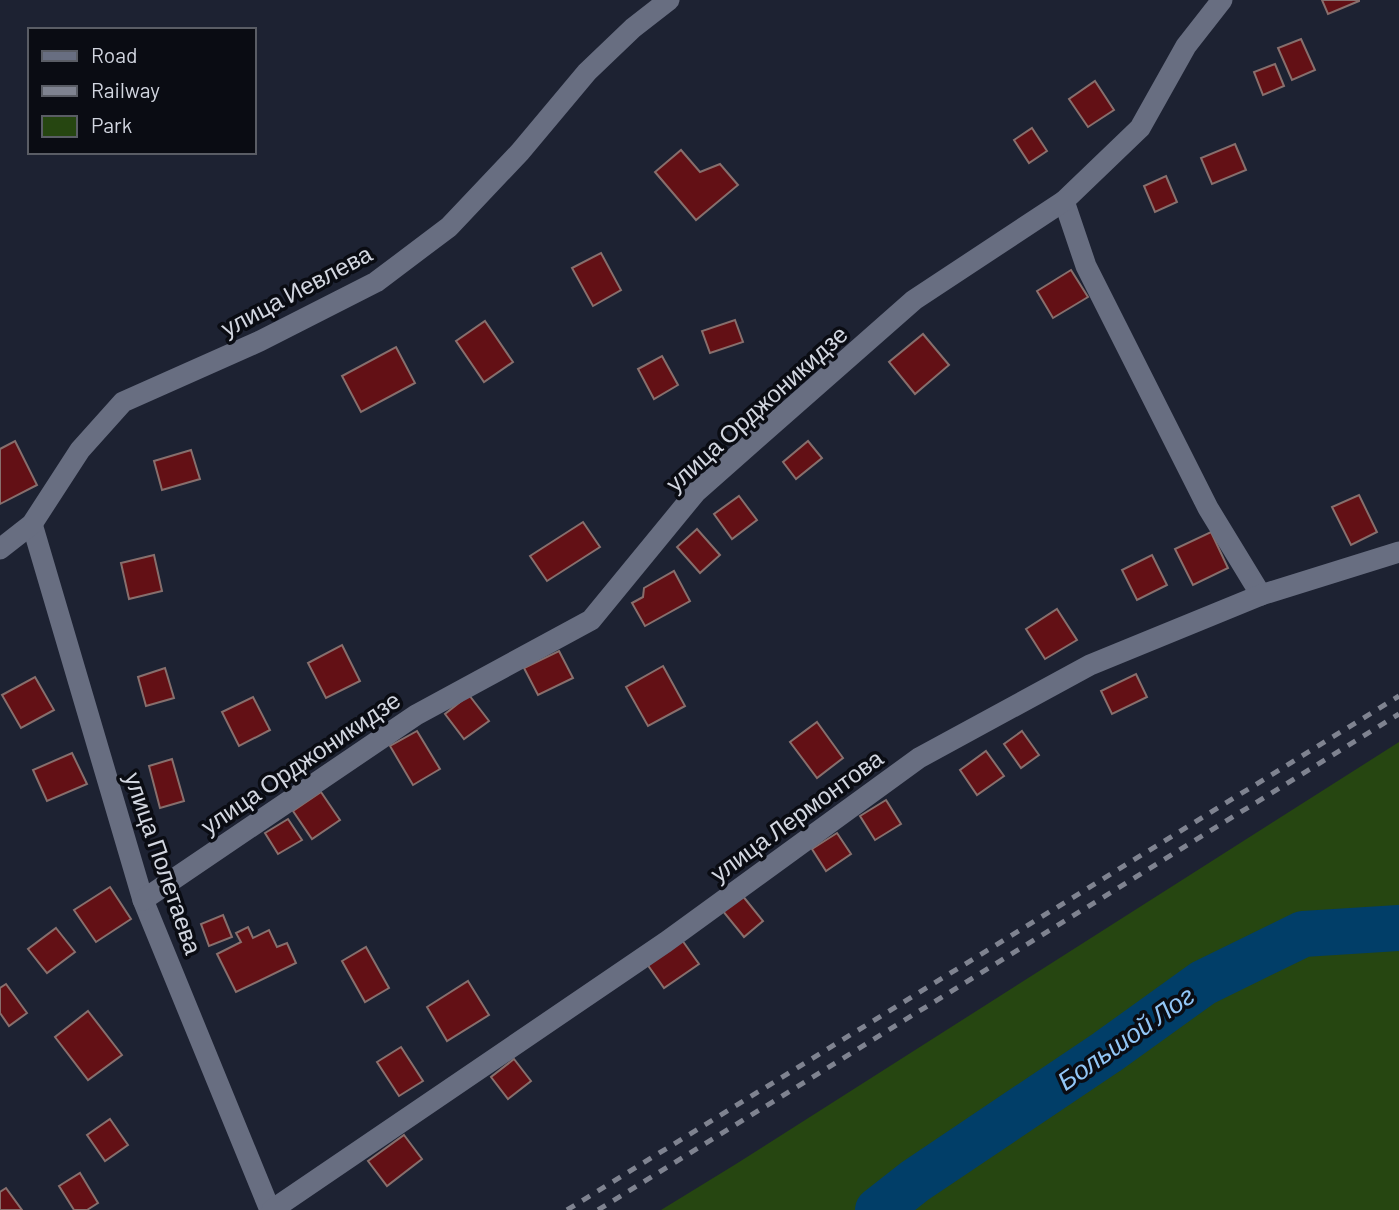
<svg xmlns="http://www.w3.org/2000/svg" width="1399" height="1210" font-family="Barlow,sans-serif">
  <rect width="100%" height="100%" fill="#1d2232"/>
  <path fill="#264611" d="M1399 742V1210H661L736 1164Z"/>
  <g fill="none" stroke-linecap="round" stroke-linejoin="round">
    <path stroke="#013e68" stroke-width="46" d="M878 1210 915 1181 1107 1052 1203 983 1303 934 1399 928"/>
  </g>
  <g fill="#631015" stroke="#876f6d" stroke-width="2">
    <path d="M1322 0H1359V1L1328 14Z"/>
    <path d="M1301 39 1315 70 1292 80 1278 48Z"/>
    <path d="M1275 64 1284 86 1263 95 1254 72Z"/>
    <path d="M1095 81 1114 110 1088 127 1069 99Z"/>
    <path d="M1032 128 1047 151 1029 163 1014 140Z"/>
    <path d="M1235 144 1246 170 1212 184 1201 158Z"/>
    <path d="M681 150 700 172 720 164 738 185 696 220 655 172Z"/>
    <path d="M1166 176 1177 202 1155 212 1144 186Z"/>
    <path d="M601 253 621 290 593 306 572 268Z"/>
    <path d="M1071 270 1088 297 1053 318 1037 291Z"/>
    <path d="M735 320 743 342 710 353 702 331Z"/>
    <path d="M485 321 513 362 484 382 456 341Z"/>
    <path d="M923 334 949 365 915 394 889 362Z"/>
    <path d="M396 347 415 383 361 412 342 376Z"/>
    <path d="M662 356 678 385 654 399 638 369Z"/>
    <path d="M15 441 37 485 0 504V449Z"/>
    <path d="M808 441 822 458 796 479 783 462Z"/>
    <path d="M191 450 200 479 162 490 154 461Z"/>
    <path d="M1359 495 1377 532 1351 545 1332 507Z"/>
    <path d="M739 496 757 520 732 539 714 514Z"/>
    <path d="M583 522 600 547 547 581 530 556Z"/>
    <path d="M697 529 720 555 700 573 677 547Z"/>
    <path d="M1211 532 1228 568 1193 585 1175 549Z"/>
    <path d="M154 555 162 591 129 599 121 563Z"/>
    <path d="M1152 555 1167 585 1137 600 1122 570Z"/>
    <path d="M674 571 690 601 645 626 632 603 643 597 644 588Z"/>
    <path d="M1057 609 1077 640 1045 659 1026 629Z"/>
    <path d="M342 645 360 681 326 698 308 663Z"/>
    <path d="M559 651 573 678 538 695 524 668Z"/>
    <path d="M663 666 685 706 648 726 626 687Z"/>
    <path d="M165 668 174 698 146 706 138 677Z"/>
    <path d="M1136 674 1147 697 1112 714 1101 691Z"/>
    <path d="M35 677 54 710 21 728 2 695Z"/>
    <path d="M469 695 489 721 464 739 445 714Z"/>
    <path d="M253 697 270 730 239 746 222 712Z"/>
    <path d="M817 722 843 758 817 778 790 742Z"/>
    <path d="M417 731 440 769 413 785 390 746Z"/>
    <path d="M1022 731 1039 755 1021 768 1004 744Z"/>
    <path d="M986 751 1004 776 977 795 960 770Z"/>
    <path d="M72 753 87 784 47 801 33 770Z"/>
    <path d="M172 759 184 801 160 808 149 766Z"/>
    <path d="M321 792 340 820 312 839 293 811Z"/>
    <path d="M886 800 901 824 875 840 860 816Z"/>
    <path d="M288 819 302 840 278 854 265 833Z"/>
    <path d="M837 833 851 854 826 871 812 849Z"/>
    <path d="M110 887 131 919 96 942 74 910Z"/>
    <path d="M742 895 763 921 744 937 722 910Z"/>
    <path d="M223 915 232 937 209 946 201 924Z"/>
    <path d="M248 927 253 938 269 930 277 947 287 943 296 963 236 992 217 954 241 942 236 933Z"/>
    <path d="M56 928 75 952 47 973 28 949Z"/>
    <path d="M682 940 699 964 664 988 647 964Z"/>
    <path d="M366 947 389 988 365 1002 342 961Z"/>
    <path d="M468 981 489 1015 447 1041 427 1007Z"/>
    <path d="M6 984 27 1013 9 1026 0 1013V988Z"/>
    <path d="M88 1011 122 1055 88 1080 55 1037Z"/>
    <path d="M401 1047 423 1081 399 1096 377 1062Z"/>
    <path d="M514 1059 531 1081 508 1099 491 1077Z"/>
    <path d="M110 1119 128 1145 105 1161 87 1135Z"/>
    <path d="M404 1135 422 1159 387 1186 368 1161Z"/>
    <path d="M80 1173 98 1203 87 1210H74L59 1186Z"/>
    <path d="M6 1188 22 1210H0V1192Z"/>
  </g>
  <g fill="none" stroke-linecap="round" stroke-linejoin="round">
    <g stroke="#686e81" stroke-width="21">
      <path d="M1064 201 1086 266 1208 508 1261 595"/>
      <path d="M32 524 143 900 270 1210"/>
      <path d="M0 549 32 524 80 450 123 402 260 341 376 282 449 227 520 152 587 72 633 28 669 0"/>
      <path d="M143 900 416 715 591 620 696 492 914 300 1064 201 1140 128 1186 46 1222 0"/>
      <path d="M272 1210 666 942 919 758 1090 665 1261 595 1399 552"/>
    </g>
    <g stroke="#7f8390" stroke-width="5" stroke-dasharray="9 9" stroke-linecap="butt">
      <path d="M567 1210 1399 696"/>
      <path d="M598 1210 1399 714"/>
    </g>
  </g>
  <g text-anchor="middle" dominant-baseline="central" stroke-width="7" stroke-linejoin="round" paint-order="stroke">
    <g font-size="24" fill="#d2d6e0" stroke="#0a0c13">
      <text transform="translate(296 290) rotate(-28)">улица Иевлева</text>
      <text transform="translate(756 408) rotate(-42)">улица Орджоникидзе</text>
      <text transform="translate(300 762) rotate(-34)">улица Орджоникидзе</text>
      <text transform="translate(796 815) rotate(-36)">улица Лермонтова</text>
      <text transform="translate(164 863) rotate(71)">улица Полетаева</text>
    </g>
    <g font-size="26" font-style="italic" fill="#92c6f6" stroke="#0a0c13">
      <text transform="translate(1125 1037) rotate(-35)">Большой Лог</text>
    </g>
  </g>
  <rect x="28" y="28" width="228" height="126" fill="#0a0c13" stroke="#5a5d65" stroke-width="2"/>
  <rect x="42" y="51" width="35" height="10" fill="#686e81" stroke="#5a5d65" stroke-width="2"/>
  <text x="91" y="63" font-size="21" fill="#d2d6e0">Road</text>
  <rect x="42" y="86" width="35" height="10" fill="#7f8390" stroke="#5a5d65" stroke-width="2"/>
  <text x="91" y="98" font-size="21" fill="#d2d6e0">Railway</text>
  <rect x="42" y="116" width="35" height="21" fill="#264611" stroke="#5a5d65" stroke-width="2"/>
  <text x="91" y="133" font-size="21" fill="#d2d6e0">Park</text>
</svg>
